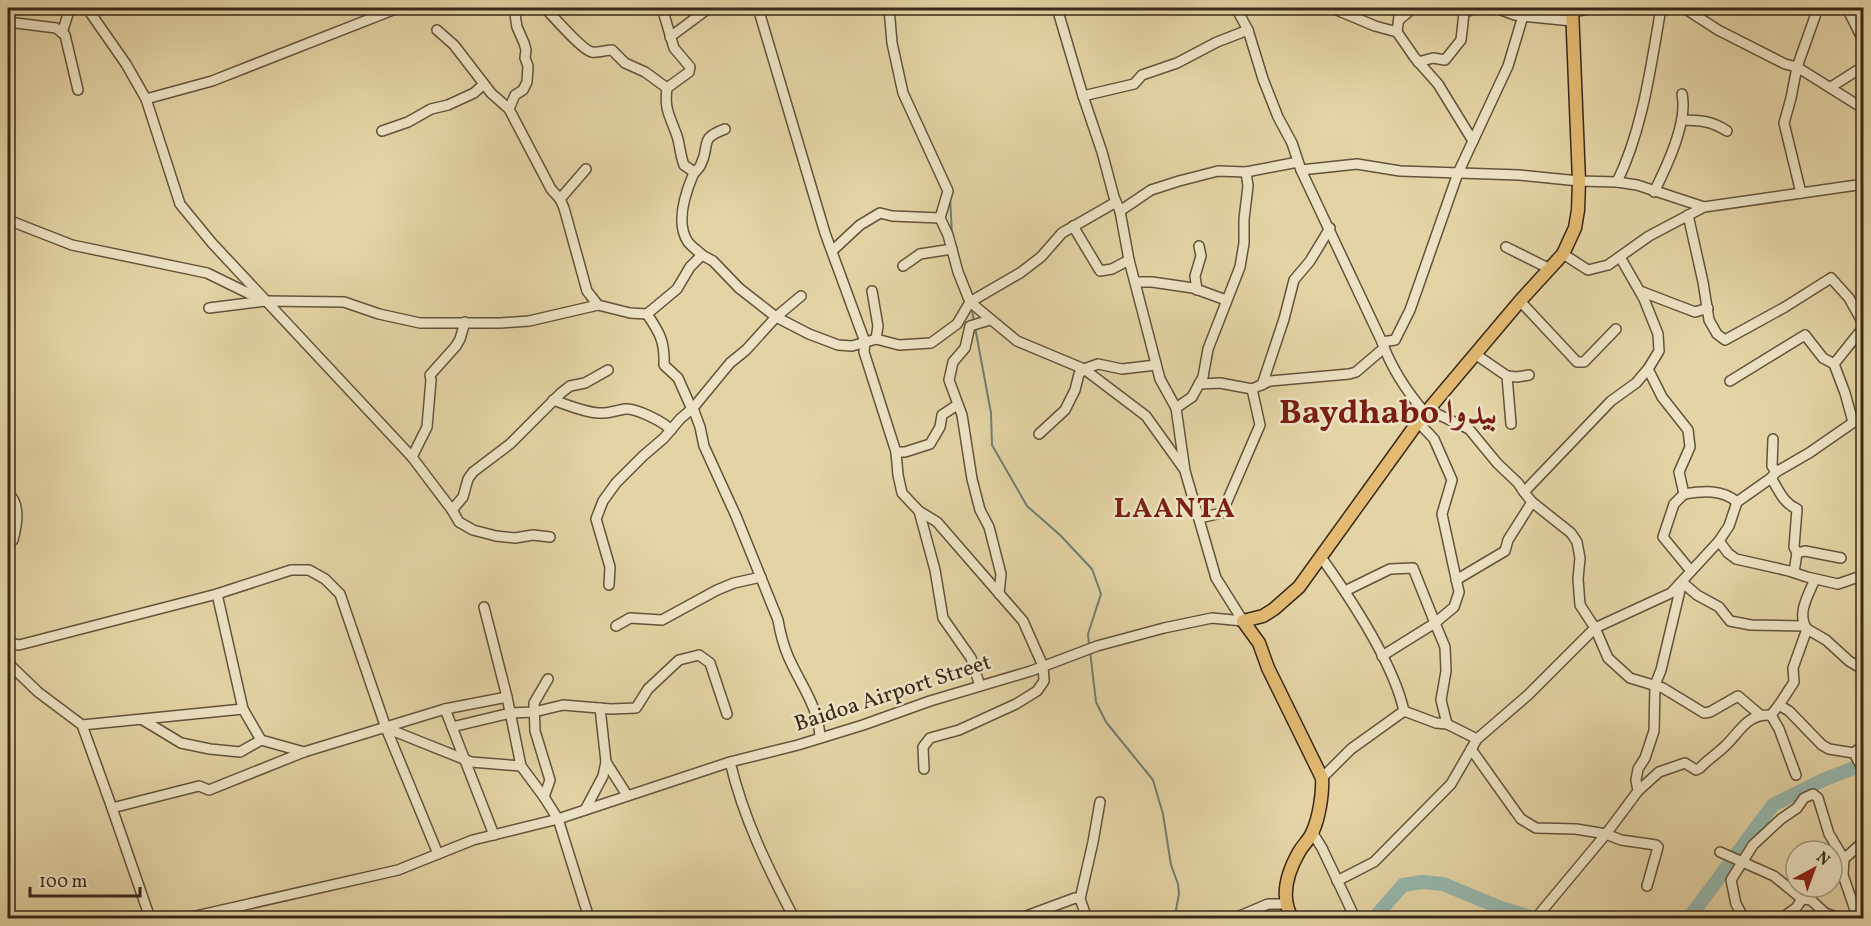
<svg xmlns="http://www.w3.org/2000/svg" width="1871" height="926" font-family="Vollkorn,Amiri,serif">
  <rect width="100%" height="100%" fill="#e4d4a5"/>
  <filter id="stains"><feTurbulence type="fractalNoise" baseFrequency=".00333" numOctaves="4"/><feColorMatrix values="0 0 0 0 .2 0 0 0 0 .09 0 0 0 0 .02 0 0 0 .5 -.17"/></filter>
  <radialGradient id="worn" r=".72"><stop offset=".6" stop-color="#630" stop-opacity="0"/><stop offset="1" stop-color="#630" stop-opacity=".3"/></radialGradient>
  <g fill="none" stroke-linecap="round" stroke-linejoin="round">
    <g stroke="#717e71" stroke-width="2">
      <path d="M950 197 952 234"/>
      <path d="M971 306 974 321"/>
      <path d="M975 327 991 413 992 445 1027 506 1060 535 1092 569 1101 594 1088 634 1089 645"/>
      <path d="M1090 651 1096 702 1106 722 1153 780 1163 814 1171 865 1178 884 1179 894 1176 910 1178 918"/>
    </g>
    <g stroke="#96b7ac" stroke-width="14">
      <path d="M1374 918 1403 885 1422 882 1443 884 1501 908 1534 918"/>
      <path d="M1689 918 1773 805 1823 780 1864 764"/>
    </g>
    <g stroke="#64533b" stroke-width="12">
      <g id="minor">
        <path d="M87 8 126 64 146 99 180 204 212 243 412 457 452 510 459 522 473 530 496 536 515 538 533 535 550 537"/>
        <path d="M209 8 211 9"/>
        <path d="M545 8C552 15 583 51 592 52 598 53 606 50 612 50L625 63 645 72 667 88"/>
        <path d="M662 8 674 48 690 67 689 72 667 88C664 110 670 116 677 136 680 145 680 155 684 165L694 172"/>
        <path d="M758 8 825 233 865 342 864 352 896 452 898 475 902 493 919 511 935 570 943 618 971 658 980 686"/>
        <path d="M889 8 892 43 903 93 948 191 940 218 948 235 958 272 970 302 1017 341 1084 369 1146 416 1184 469"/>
        <path d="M1057 8 1083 96 1102 152 1114 197 1120 211 1129 260 1160 379 1176 408 1185 471 1216 578 1243 621"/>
        <path d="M1236 8 1248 30 1263 79 1278 117 1292 143 1301 170 1382 342C1392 370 1407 392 1426 414L1433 412 1469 429 1497 463 1518 483 1524 492 1611 401 1636 383 1648 369 1659 351 1658 334 1644 299 1620 257"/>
        <path d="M1332 8 1375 26 1397 32 1415 58 1438 84 1473 141"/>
        <path d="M1496 8 1515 15 1523 16"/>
        <path d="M1684 8 1718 30 1785 64 1797 67 1864 109"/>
        <path d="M1847 8 1864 42"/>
        <path d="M1572 12 1594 8"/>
        <path d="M1399 20 1413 8"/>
        <path d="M8 22 56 28 65 35 78 90"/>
        <path d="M437 30 454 45 491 93 509 109 551 189 560 199 564 208 587 291 598 305"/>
        <path d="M1397 32 1400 8"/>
        <path d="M62 33 70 8"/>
        <path d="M670 37 709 8"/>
        <path d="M1418 62 1433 58 1445 60 1461 40 1464 13 1475 8"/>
        <path d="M1831 87 1864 66"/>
        <path d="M1083 96 1134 84 1142 75 1177 63 1217 42 1248 30"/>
        <path d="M146 99 212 81 398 8"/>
        <path d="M509 109 515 95 523 90 527 82 528 66 525 58 526 50 524 43 517 27 514 8"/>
        <path d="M1682 120C1699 120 1712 121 1727 131"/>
        <path d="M382 131 408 122 431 109 448 105 474 93 484 84"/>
        <path d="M1301 170 1357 164 1400 171 1519 175 1579 181 1617 182 1637 185 1704 207"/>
        <path d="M1617 182C1643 129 1651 65 1661 8"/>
        <path d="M1654 192C1667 166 1688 122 1682 94"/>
        <path d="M1801 193 1784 123 1791 98 1797 67 1818 8"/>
        <path d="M560 199 586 169"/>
        <path d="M1120 211 1151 190 1179 181 1218 171 1246 172 1298 162"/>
        <path d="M1688 215 1703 282 1709 320 1717 334 1725 340 1785 307 1831 278 1849 298 1863 323"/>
        <path d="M8 220 72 245 207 273 260 299"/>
        <path d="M1073 226 1100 271 1112 269 1129 260"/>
        <path d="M1506 247 1550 269"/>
        <path d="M832 251 860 225 880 213 892 216 940 218"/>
        <path d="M1563 254 1588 270 1608 265 1649 236 1704 207 1864 184"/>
        <path d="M702 255C698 251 692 247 688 242 675 223 685 194 693 175 695 171 700 168 701 164 711 144 698 139 725 129"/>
        <path d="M903 266 920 254 952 249"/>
        <path d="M1135 282H1152L1193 288 1226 300"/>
        <path d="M1197 290 1195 276 1201 256 1199 246"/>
        <path d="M872 291 878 326 876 339"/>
        <path d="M1640 291 1695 312 1708 308"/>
        <path d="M1520 301 1577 362H1584L1616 329"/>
        <path d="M209 308 265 301 344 302 379 314 420 323H501L529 321 598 305 630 313 647 314 677 289 690 267 702 255 713 261 739 288 776 317 809 334 838 345 852 346 876 339 899 345 931 343 957 324 970 302 1020 273 1041 257 1062 233 1116 202"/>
        <path d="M647 314C660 333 665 342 664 365L678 378 690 405 693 408 700 427 704 446 736 516 778 620C780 632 783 644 788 656 800 684 819 707 820 738"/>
        <path d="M990 320 970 326 965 348 953 362 949 380 962 415 972 479 980 510 989 527 1001 574 999 594"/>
        <path d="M1382 342 1395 340 1410 310 1458 173 1508 66 1523 16 1572 21"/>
        <path d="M1475 354 1507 376 1511 424"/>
        <path d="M1834 364 1862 329 1864 320"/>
        <path d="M1648 369 1662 397 1688 430 1690 447 1679 472 1684 494 1674 504 1663 537 1691 571"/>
        <path d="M1507 376 1517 377 1529 375"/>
        <path d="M1730 381 1805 335 1823 358 1834 364 1845 393 1853 422"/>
        <path d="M1199 384 1220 383 1252 389 1270 381 1349 374 1356 372 1384 348"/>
        <path d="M1262 385 1284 319 1294 280 1310 261 1330 228"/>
        <path d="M553 400C568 405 583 412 598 413 608 414 616 410 626 409 636 408 664 422 671 430"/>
        <path d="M1176 408 1192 397 1203 377 1208 349 1240 267 1244 243V219L1248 186 1246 172"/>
        <path d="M1418 422 1434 439 1452 480 1442 514 1459 592 1454 607 1435 623 1445 647 1446 671 1441 700 1447 724"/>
        <path d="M1039 434 1065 410 1075 390 1079 374 1084 369 1098 364 1122 369 1156 365"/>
        <path d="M1773 439 1772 466 1776 472"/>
        <path d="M896 452H905L930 444 940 427 942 415 957 405"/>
        <path d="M412 457 427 427 431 380 430 375 456 346 460 339 465 322"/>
        <path d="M1771 478C1779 490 1783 503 1797 509L1794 547 1797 553 1794 572"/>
        <path d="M8 493C21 504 17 525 13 540"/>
        <path d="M1684 494C1703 491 1722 489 1737 502"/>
        <path d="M1532 502 1571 533 1577 542 1580 558 1578 579 1580 605 1595 628 1608 658 1630 678 1663 688 1704 713 1710 712 1738 696 1759 714"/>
        <path d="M452 510 463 497 468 479 473 472 510 444 561 393 570 386 585 383 608 370"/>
        <path d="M919 511 937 522 1023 621 1043 666 1044 681 1037 691 1016 704 959 730 930 738 923 747 924 769"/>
        <path d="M1199 518 1222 513 1260 425 1252 389"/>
        <path d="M1719 541 1728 553 1736 559 1789 571 1807 577 1838 584 1864 575"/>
        <path d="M1797 553 1805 551 1841 558"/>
        <path d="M1321 557C1351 599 1393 662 1404 711"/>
        <path d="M1815 579C1809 594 1796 614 1807 629L1793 668 1794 682 1779 705 1789 711 1822 745 1829 749 1854 753 1864 772"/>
        <path d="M1456 580 1505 551 1508 540 1532 502 1524 492"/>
        <path d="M609 585 610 567 596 519 603 501 616 483 643 456 664 438 680 419 693 408 730 363 746 350 776 317 801 296"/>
        <path d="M1345 591 1390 569 1413 568 1435 623 1382 656"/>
        <path d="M217 594 243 709 261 740 304 752"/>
        <path d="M484 607 507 697 521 766 544 797 558 819 589 918"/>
        <path d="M616 626 630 618 662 620 717 590 734 583 761 577"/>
        <path d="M1807 629 1826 640 1849 661 1864 670"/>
        <path d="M8 643 19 645 217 594 291 570H309L325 579 340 594 386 728 438 854"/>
        <path d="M8 663 38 692 82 725 112 808 199 786 209 790 304 752 445 709 507 697"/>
        <path d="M445 709 494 835"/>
        <path d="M1404 711 1436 723 1447 724 1477 739"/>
        <path d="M1771 715 1779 729 1796 775"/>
        <path d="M143 720 181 743 210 749 240 752 261 740"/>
        <path d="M82 725 243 709"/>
        <path d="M452 727 510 713 534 712 563 705 611 709 636 708 648 689 679 660 699 655 710 663 727 714"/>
        <path d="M386 728 471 762 521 766"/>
        <path d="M1471 749 1513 808 1521 819 1536 828 1576 829 1606 834 1621 840 1656 845 1658 847 1647 886"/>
        <path d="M1854 753 1864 744"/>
        <path d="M606 762 627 795"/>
        <path d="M730 762C744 820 767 866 794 918"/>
        <path d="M1322 778 1351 749 1404 711"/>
        <path d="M1638 791 1636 780 1638 769 1645 758 1654 731 1655 685 1661 670 1682 582 1697 595 1719 607 1730 621 1751 625 1804 626"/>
        <path d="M544 797 550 780 535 731 534 703 548 679"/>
        <path d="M112 808 150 918"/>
        <path d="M585 810 603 776 606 762 600 708"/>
        <path d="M1312 832 1322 848 1355 918"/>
        <path d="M1720 852 1774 876 1802 899 1811 900 1825 913 1839 918"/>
        <path d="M1337 881 1374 862 1451 784 1477 739 1528 695 1595 628 1671 593 1719 541 1729 526 1737 502 1771 478 1776 472 1809 453 1864 415"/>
        <path d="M187 918 398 870 473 840 558 819 730 762 798 745 863 725 930 701 1031 671 1097 646 1164 628 1212 618 1243 621"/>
        <path d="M1021 918 1075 898 1080 899"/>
        <path d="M1087 918 1080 899 1093 842 1100 802"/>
        <path d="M1235 918 1268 904H1285"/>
        <path d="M1536 918 1606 834 1638 791 1659 772 1685 763 1696 770 1700 768C1707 760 1717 754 1725 746 1741 731 1746 714 1771 715L1779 705"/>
        <path d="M1744 918 1736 904 1731 880 1753 845 1781 819 1797 808 1804 798 1813 794 1818 798 1829 834 1844 859"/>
        <path d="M1782 918 1796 908 1802 899"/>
        <path d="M1853 918 1855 910 1843 875 1844 859 1864 841"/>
      </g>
    </g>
    <g stroke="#392818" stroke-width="15">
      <path id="major" d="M1292 918C1280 897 1287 873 1299 852 1303 845 1309 840 1312 833 1319 819 1323 793 1322 778L1268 668 1259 643 1243 621 1263 616 1274 609 1299 587 1418 422 1520 301 1563 254 1575 228 1578 210 1579 181 1572 8"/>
    </g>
    <use href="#minor" stroke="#ede3c4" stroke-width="9"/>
    <use href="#major" stroke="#e2ba72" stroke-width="12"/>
  </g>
  <g text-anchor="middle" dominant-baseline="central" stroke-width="5" stroke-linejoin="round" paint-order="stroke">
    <g font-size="22" fill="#392818" stroke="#ede3c4">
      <text transform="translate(893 694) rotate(-18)">Baidoa Airport Street</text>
    </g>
    <g font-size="28" font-weight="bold" letter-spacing="1.5" fill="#7a1f14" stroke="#ede3c4">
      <text x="1175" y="509">LAANTA</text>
    </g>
    <g font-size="34" font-weight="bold" fill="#7a1f14" stroke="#ede3c4">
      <text x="1388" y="414">Baydhabo بيدوا</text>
    </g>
  </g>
  <rect width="1871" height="926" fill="none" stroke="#e4d4a5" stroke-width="30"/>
  <rect x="9" y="9" width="1853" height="908" fill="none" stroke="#392818" stroke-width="3"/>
  <rect x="15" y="15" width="1841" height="896" fill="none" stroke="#392818" stroke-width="1.5"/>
  <g transform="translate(1814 869) rotate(41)"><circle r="28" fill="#ede3c4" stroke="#a5987f" stroke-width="1.5"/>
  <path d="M0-4.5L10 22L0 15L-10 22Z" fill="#8f2418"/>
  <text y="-9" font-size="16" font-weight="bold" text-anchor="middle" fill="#392818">N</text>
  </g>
  <path d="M30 887v9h110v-9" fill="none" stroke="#392818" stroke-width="3"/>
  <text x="39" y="887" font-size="18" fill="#392818" stroke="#ede3c4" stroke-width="4.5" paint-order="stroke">100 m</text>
  <rect width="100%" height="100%" filter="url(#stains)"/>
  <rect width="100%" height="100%" fill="url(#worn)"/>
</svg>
